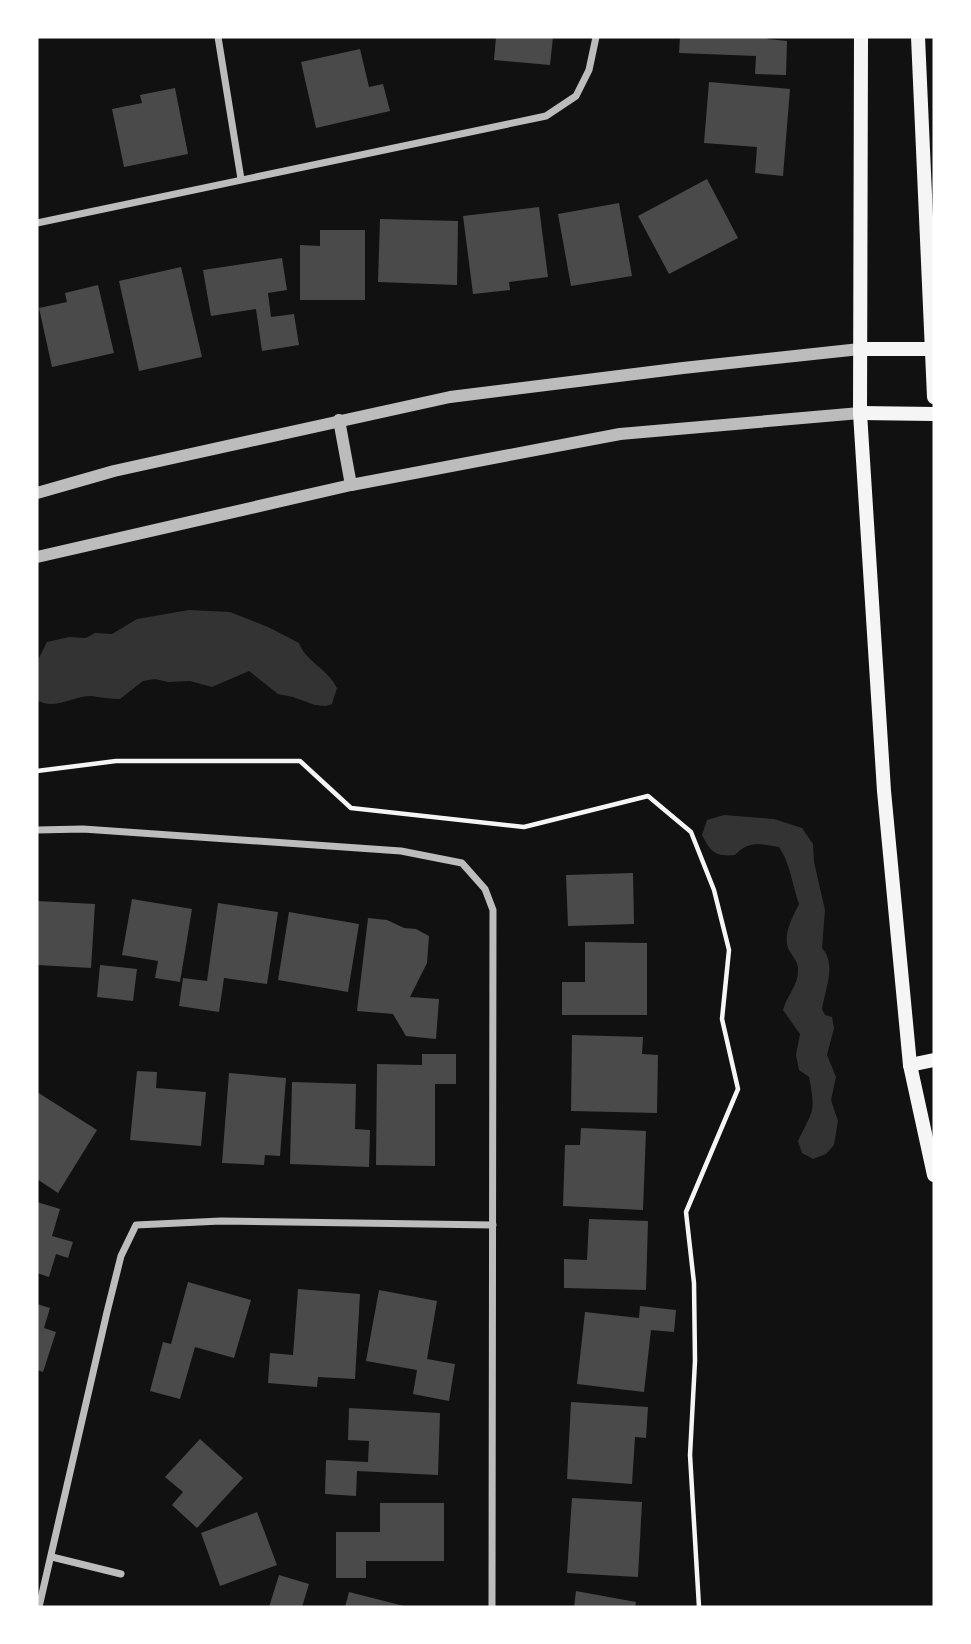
<svg xmlns="http://www.w3.org/2000/svg" width="971" height="1644" font-family="Quicksand,sans-serif">
  <rect width="100%" height="100%" fill="#111"/>
  <g fill="#333">
    <path d="M189 610 230 612 268 627 299 643C306 662 327 668 337 688L332 704 326 706 315 705 293 697 278 694 249 671 212 687 190 681 168 682 155 679 143 681 120 699C110 699 101 697 91 696 73 696 53 711 37 700V662L47 642 69 637 86 638 95 633 112 634 137 619Z"/>
    <path d="M724 815 774 819 802 828 813 844 814 862 825 910 822 948C837 965 825 989 822 1009L825 1015 832 1017 834 1028 827 1055 836 1077 831 1100 838 1121 834 1145 826 1154 813 1159 802 1153 798 1141C813 1110 816 1113 809 1077L799 1070 796 1055 800 1034 783 1010C787 995 799 985 798 968 798 961 791 955 788 948 783 933 793 917 799 904 792 885 791 865 779 847 760 844 749 840 735 855 715 857 711 852 702 835L707 820Z"/>
  </g>
  <g fill="#4a4a4a">
    <path d="M496 37H553L550 65 494 60Z"/>
    <path d="M680 37H767V39L787 41 786 75 755 74 756 56 679 53Z"/>
    <path d="M360 49 369 87 383 84 390 111 316 128 301 62Z"/>
    <path d="M709 82 790 89 783 176 755 173 757 147 704 143Z"/>
    <path d="M175 88 188 154 124 167 112 109 142 103 140 95Z"/>
    <path d="M707 179 738 238 669 274 638 216Z"/>
    <path d="M619 203 632 276 571 286 558 214Z"/>
    <path d="M539 207 548 277 509 282 510 290 473 294 463 216Z"/>
    <path d="M380 219 458 221 457 285 378 282Z"/>
    <path d="M320 230H365V300H300V245L320 246Z"/>
    <path d="M282 258 287 290 268 293 271 317 294 314 299 345 262 351 256 309 211 316 203 270Z"/>
    <path d="M181 267 202 357 139 371 119 281Z"/>
    <path d="M98 285 114 353 52 367 39 308 67 302 65 293Z"/>
    <path d="M633 873 634 924 568 926 566 875Z"/>
    <path d="M132 899 192 909 180 982 155 978 158 961 122 955Z"/>
    <path d="M37 901 95 904 91 968 37 965Z"/>
    <path d="M218 903 278 912 267 984 224 978 219 1012 179 1006 183 978 207 981Z"/>
    <path d="M289 912 359 924 348 992 278 980Z"/>
    <path d="M368 918 387 920 404 928 416 929 429 936 427 963 410 997 439 999 436 1039 406 1036 393 1014 357 1011Z"/>
    <path d="M585 942 647 943V1015H562V982H585Z"/>
    <path d="M100 965 137 969 133 1001 97 997Z"/>
    <path d="M572 1035 643 1037 642 1054 658 1055 657 1113 571 1111Z"/>
    <path d="M422 1054H456V1084H435V1166L376 1165 377 1064 422 1065Z"/>
    <path d="M137 1071 157 1072 156 1088 206 1092 201 1146 130 1140Z"/>
    <path d="M229 1073 286 1078 280 1156 265 1155 264 1165 222 1163Z"/>
    <path d="M292 1082 356 1084 355 1129 370 1130 369 1167 290 1164Z"/>
    <path d="M37 1092 97 1130 58 1193 37 1179Z"/>
    <path d="M581 1128 646 1131 643 1210 563 1206 565 1145H580Z"/>
    <path d="M37 1202 60 1209 52 1236 73 1242 68 1258 56 1254 49 1277 37 1273Z"/>
    <path d="M589 1219 648 1221 646 1290 564 1288V1259L587 1260Z"/>
    <path d="M188 1282 251 1300 234 1358 195 1347 180 1399 150 1391 163 1342 171 1344Z"/>
    <path d="M298 1289 360 1294 355 1379 318 1377 317 1387 268 1383 270 1353 293 1355Z"/>
    <path d="M379 1290 437 1301 427 1359 455 1364 449 1401 413 1394 417 1370 366 1361Z"/>
    <path d="M37 1304 50 1308 44 1328 56 1332 43 1372 37 1370Z"/>
    <path d="M640 1306 676 1310 674 1332 651 1330 644 1392 577 1384 585 1312 639 1318Z"/>
    <path d="M571 1402 648 1407 646 1438 635 1437 632 1484 567 1479Z"/>
    <path d="M349 1408 440 1413 438 1475 357 1471 356 1496 325 1494 326 1460 368 1462 369 1441 348 1440Z"/>
    <path d="M200 1439 243 1478 197 1528 172 1505 183 1492 165 1477Z"/>
    <path d="M572 1498 642 1502 638 1577 567 1573Z"/>
    <path d="M380 1503H444V1561H366V1578H336V1532H380Z"/>
    <path d="M257 1512 277 1565 220 1586 201 1533Z"/>
    <path d="M279 1575 309 1584 302 1607H269Z"/>
    <path d="M576 1591 636 1602 635 1607H574Z"/>
    <path d="M349 1592 404 1606 403 1607H345Z"/>
  </g>
  <g fill="none" stroke-linecap="round" stroke-linejoin="round">
    <path stroke="#f5f5f5" stroke-width="4.5" d="M37 771 116 761H300L351 808 524 827 648 796 691 832 714 890 729 950 722 1019 738 1089 686 1212 694 1283 695 1361 690 1455 699 1607"/>
    <g stroke="#bcbcbc" stroke-width="7">
      <path d="M218 37 241 179"/>
      <path d="M37 223 546 116 576 96 589 70 596 37"/>
      <path d="M37 830 83 829 401 851 462 863 485 889 493 910 492 1607"/>
      <path d="M52 1557 121 1574"/>
      <path d="M39 1607 107 1312 121 1256 136 1225 221 1221 493 1225"/>
    </g>
    <g stroke="#bcbcbc" stroke-width="12">
      <path d="M339 420 351 485"/>
      <path d="M37 493 114 471 450 397 683 368 860 349"/>
      <path d="M37 557 351 485 620 434 860 413"/>
    </g>
    <g stroke="#f5f5f5" stroke-width="14">
      <path d="M861 37 860 413 884 791 910 1065 934 1175"/>
      <path d="M918 37 934 397"/>
      <path d="M860 349H934"/>
      <path d="M860 413 934 414"/>
      <path d="M910 1065 934 1060"/>
    </g>
  </g>
  <rect width="971" height="1644" fill="none" stroke="#ffffff" stroke-width="77"/>
</svg>
